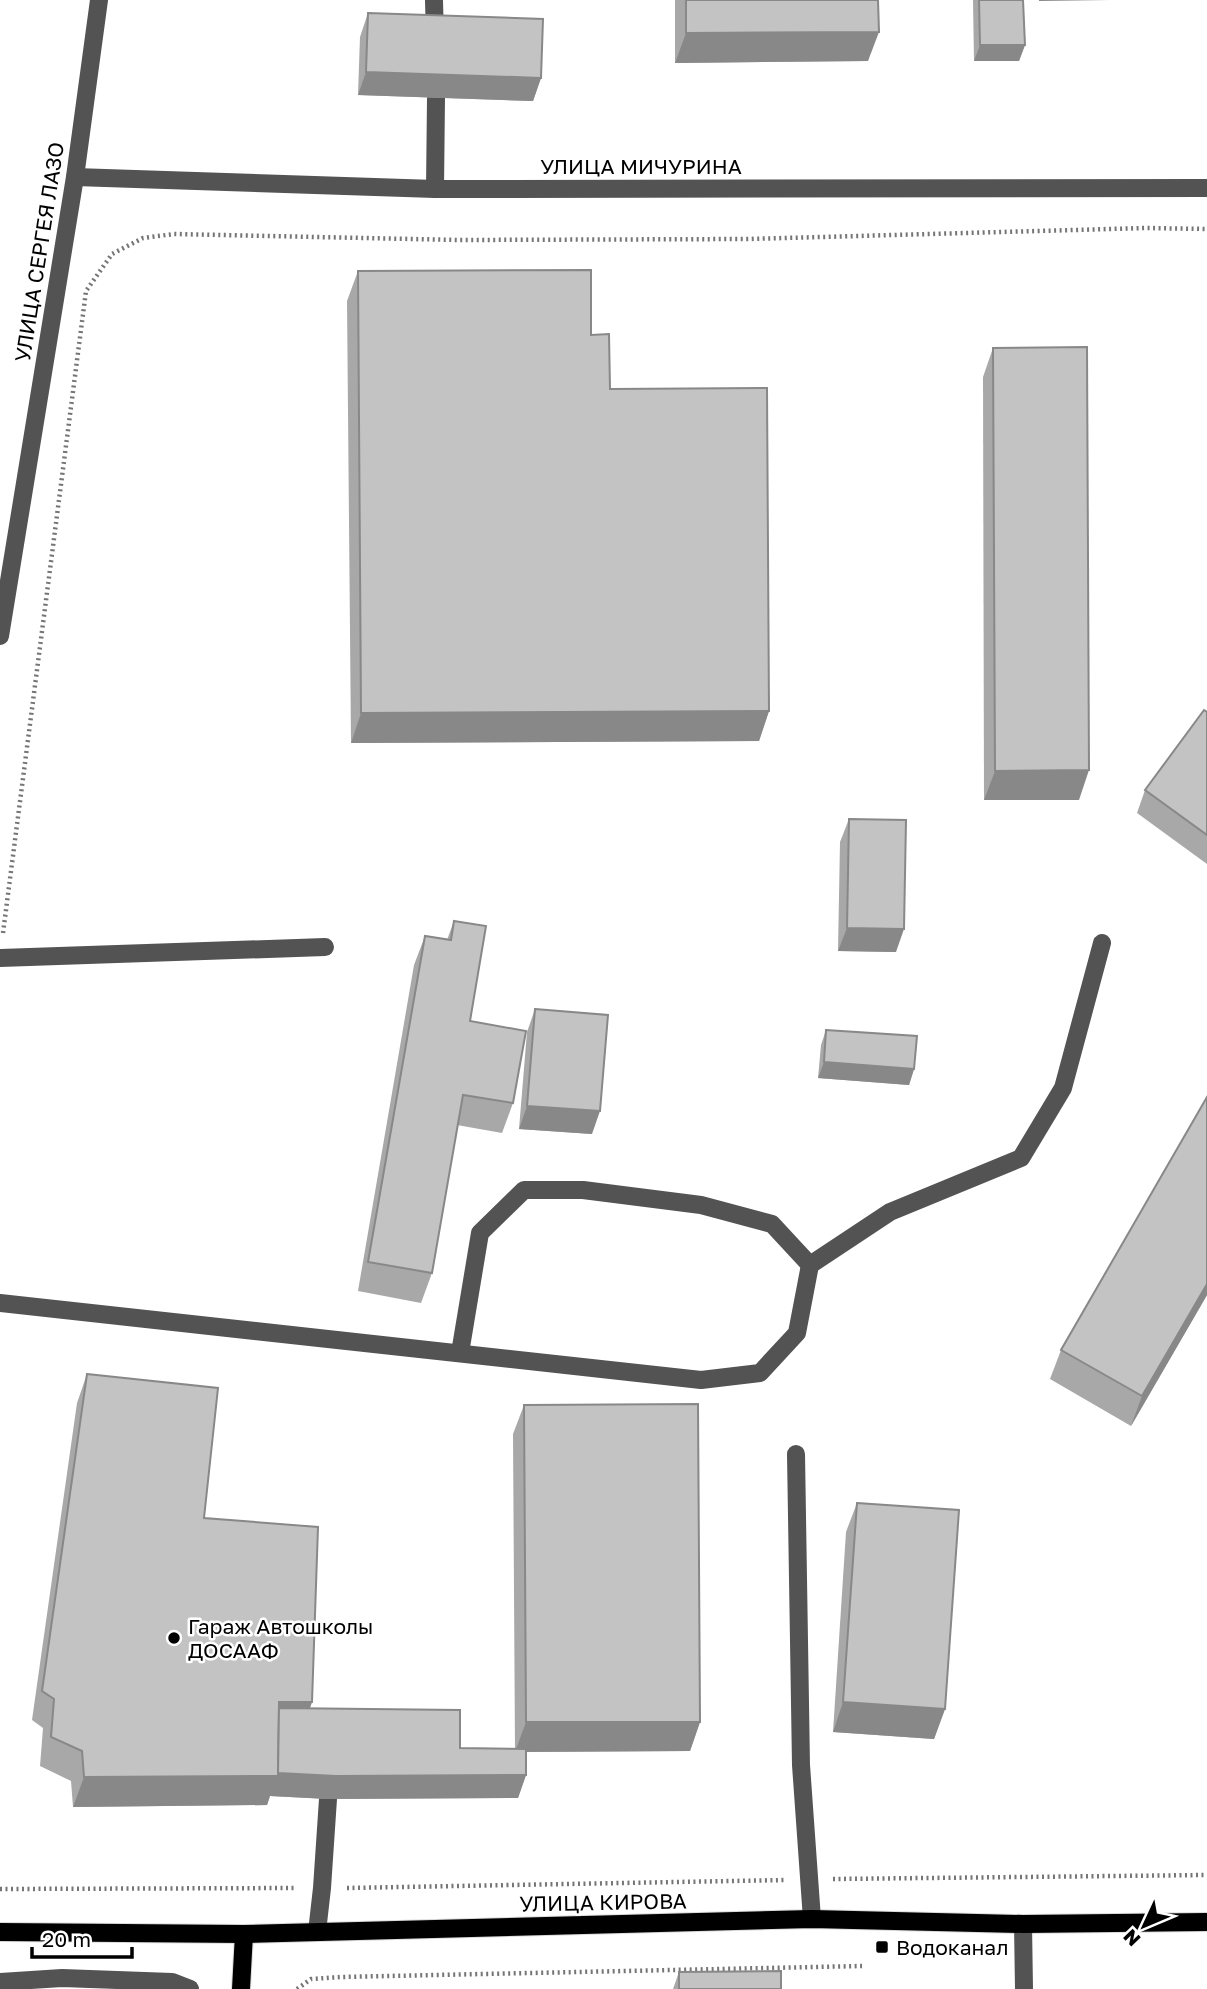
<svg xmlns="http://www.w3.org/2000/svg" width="1207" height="1989" font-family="'Golos Text',sans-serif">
  <rect width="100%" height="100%" fill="#fff"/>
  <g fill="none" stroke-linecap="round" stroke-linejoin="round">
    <g stroke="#dbdbdb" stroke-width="20">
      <g id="major">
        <path d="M0 1932 244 1934 812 1919 1023 1924 1207 1922"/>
        <path d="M241 1989 244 1934"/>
      </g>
    </g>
    <g stroke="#757575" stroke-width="4.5" stroke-dasharray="2 3.5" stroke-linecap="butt">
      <path d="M3 933 86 291 112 254 143 238 174 234 459 240 749 239 1146 228 1207 229"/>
      <path d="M833 1879 1207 1875"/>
      <path d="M347 1888 786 1880"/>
      <path d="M0 1889 296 1888"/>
      <path d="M297 1989 311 1979 341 1977 862 1966"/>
    </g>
    <g stroke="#535353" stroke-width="18">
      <path d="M434 0 435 39"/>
      <path d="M75 177 435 189 1207 188"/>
      <path d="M435 189 436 98"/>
      <path d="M0 636 75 177 99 0"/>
      <path d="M0 958 325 947"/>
      <path d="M0 1303 701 1380 760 1373 797 1333 810 1265 890 1212 1021 1158 1063 1088 1102 943"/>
      <path d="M460 1353 480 1233 524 1190H583L701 1205 772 1224 810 1265"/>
      <path d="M796 1454 801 1765 812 1919"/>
      <path d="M1023 1924 1024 1989"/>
      <path d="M317 1932 322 1888 328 1799"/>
      <path d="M0 1982 62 1978 172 1982 190 1989"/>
    </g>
    <use href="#major" stroke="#000" stroke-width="18"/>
  </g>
  <g fill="#a8a8a8">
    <path d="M675 0H878L868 61 675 63Z"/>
    <path d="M973 0H1023L1025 45 1019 61H974Z"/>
    <path d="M368 13 541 78 533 101 358 95 360 37Z"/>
    <path d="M358 271 591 335 610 389 769 711 759 741 351 743 347 301Z"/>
    <path d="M993 348 1079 800H984L983 377Z"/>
    <path d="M1207 712V864L1137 813 1145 790Z"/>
    <path d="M849 819 896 952 838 951 840 842Z"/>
    <path d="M454 921 470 1021 513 1103 502 1133 457 1125 432 1273 421 1303 358 1291 414 965 425 936 447 940Z"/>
    <path d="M535 1009 592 1134 519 1129 527 1032Z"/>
    <path d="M826 1030 914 1069 909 1085 818 1078 821 1045Z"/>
    <path d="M1207 1295 1131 1426 1050 1379 1061 1350Z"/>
    <path d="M87 1374 204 1518 312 1702 310 1708 460 1748 515 1749 513 1434 524 1405 700 1722 690 1751 526 1752V1775L518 1798 328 1799 270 1796 267 1805 73 1807 71 1781 40 1766 43 1728 32 1720 77 1403Z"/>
    <path d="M857 1503 945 1709 934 1739 833 1732 846 1532Z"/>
    <path d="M679 1972 781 1989H673Z"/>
  </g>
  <g fill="#888">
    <path d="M1039 0H1110L1039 1Z"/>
    <path d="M879 32 868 61 675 63 686 33Z"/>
    <path d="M980 45H1025L1019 61H974Z"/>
    <path d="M366 72 541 78 533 101 358 95Z"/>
    <path d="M769 711 759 741 351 743 361 713Z"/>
    <path d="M1089 770 1079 800H984L995 771Z"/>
    <path d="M847 928 904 929 896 952 838 951Z"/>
    <path d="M824 1062 914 1069 909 1085 818 1078Z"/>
    <path d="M527 1106 600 1111 592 1134 519 1129Z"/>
    <path d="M1207 1284V1295L1131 1426 1142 1396Z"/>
    <path d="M279 1702H312L301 1732 276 1731Z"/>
    <path d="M843 1702 945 1709 934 1739 833 1732Z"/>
    <path d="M526 1722H700L690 1751 515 1752Z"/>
    <path d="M276 1773 526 1775 518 1798 328 1799 270 1796 267 1805 73 1807 84 1777Z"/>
  </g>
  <g fill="#c3c3c3" stroke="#888" stroke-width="2">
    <path d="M686 0H878L879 32 686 33Z"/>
    <path d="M979 0H1023L1025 45H980Z"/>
    <path d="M368 13 543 19 541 78 366 72Z"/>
    <path d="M591 270V335L609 334 610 389 767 388 769 711 361 713 358 271Z"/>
    <path d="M1087 347 1089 770 995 771 993 348Z"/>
    <path d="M1204 710 1207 712V835L1145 790Z"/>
    <path d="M849 819 906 820 904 929 847 928Z"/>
    <path d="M454 921 486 926 470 1021 526 1031 513 1103 463 1095 432 1273 368 1262 425 936 451 940Z"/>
    <path d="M535 1009 608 1015 600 1111 527 1106Z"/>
    <path d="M826 1030 917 1036 914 1069 824 1062Z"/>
    <path d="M1207 1097V1284L1142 1396 1061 1350Z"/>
    <path d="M87 1374 218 1388 204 1518 318 1527 312 1702H279L278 1776 84 1777 82 1751 51 1737 54 1699 42 1691Z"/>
    <path d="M698 1404 700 1722H526L524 1405Z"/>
    <path d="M857 1503 959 1510 945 1709 843 1702Z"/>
    <path d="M279 1708 460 1710V1748L526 1749V1775L336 1776 278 1773Z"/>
    <path d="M781 1971V1989H679V1972Z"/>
  </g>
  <g fill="#000" stroke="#fff" stroke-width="2.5">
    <circle cx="174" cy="1638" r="7"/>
    <rect x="875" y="1940" width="14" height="14" rx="3.5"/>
  </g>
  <g text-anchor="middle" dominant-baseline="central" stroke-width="5" stroke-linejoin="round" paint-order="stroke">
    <g font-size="21" fill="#000" stroke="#fff">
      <text x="641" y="166">УЛИЦА МИЧУРИНА</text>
      <text transform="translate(39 252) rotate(-81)">УЛИЦА СЕРГЕЯ ЛАЗО</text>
      <text transform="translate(603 1902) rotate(-1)">УЛИЦА КИРОВА</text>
    </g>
    <g font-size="21" fill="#000" stroke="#fff" text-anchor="start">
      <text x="188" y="1626">Гараж Автошколы<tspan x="188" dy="24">ДОСААФ</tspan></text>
      <text x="896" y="1947">Водоканал</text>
    </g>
  </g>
  <g transform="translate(1144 1926) rotate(226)" stroke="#ffffff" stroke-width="5" paint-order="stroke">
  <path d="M0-5L12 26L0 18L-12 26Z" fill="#000000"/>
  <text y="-10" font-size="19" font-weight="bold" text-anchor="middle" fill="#000000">N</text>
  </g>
  <path d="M32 1947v10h100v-10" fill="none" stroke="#000000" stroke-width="3.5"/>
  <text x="42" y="1947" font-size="21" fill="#000000" stroke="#ffffff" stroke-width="5" paint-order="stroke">20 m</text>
</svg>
